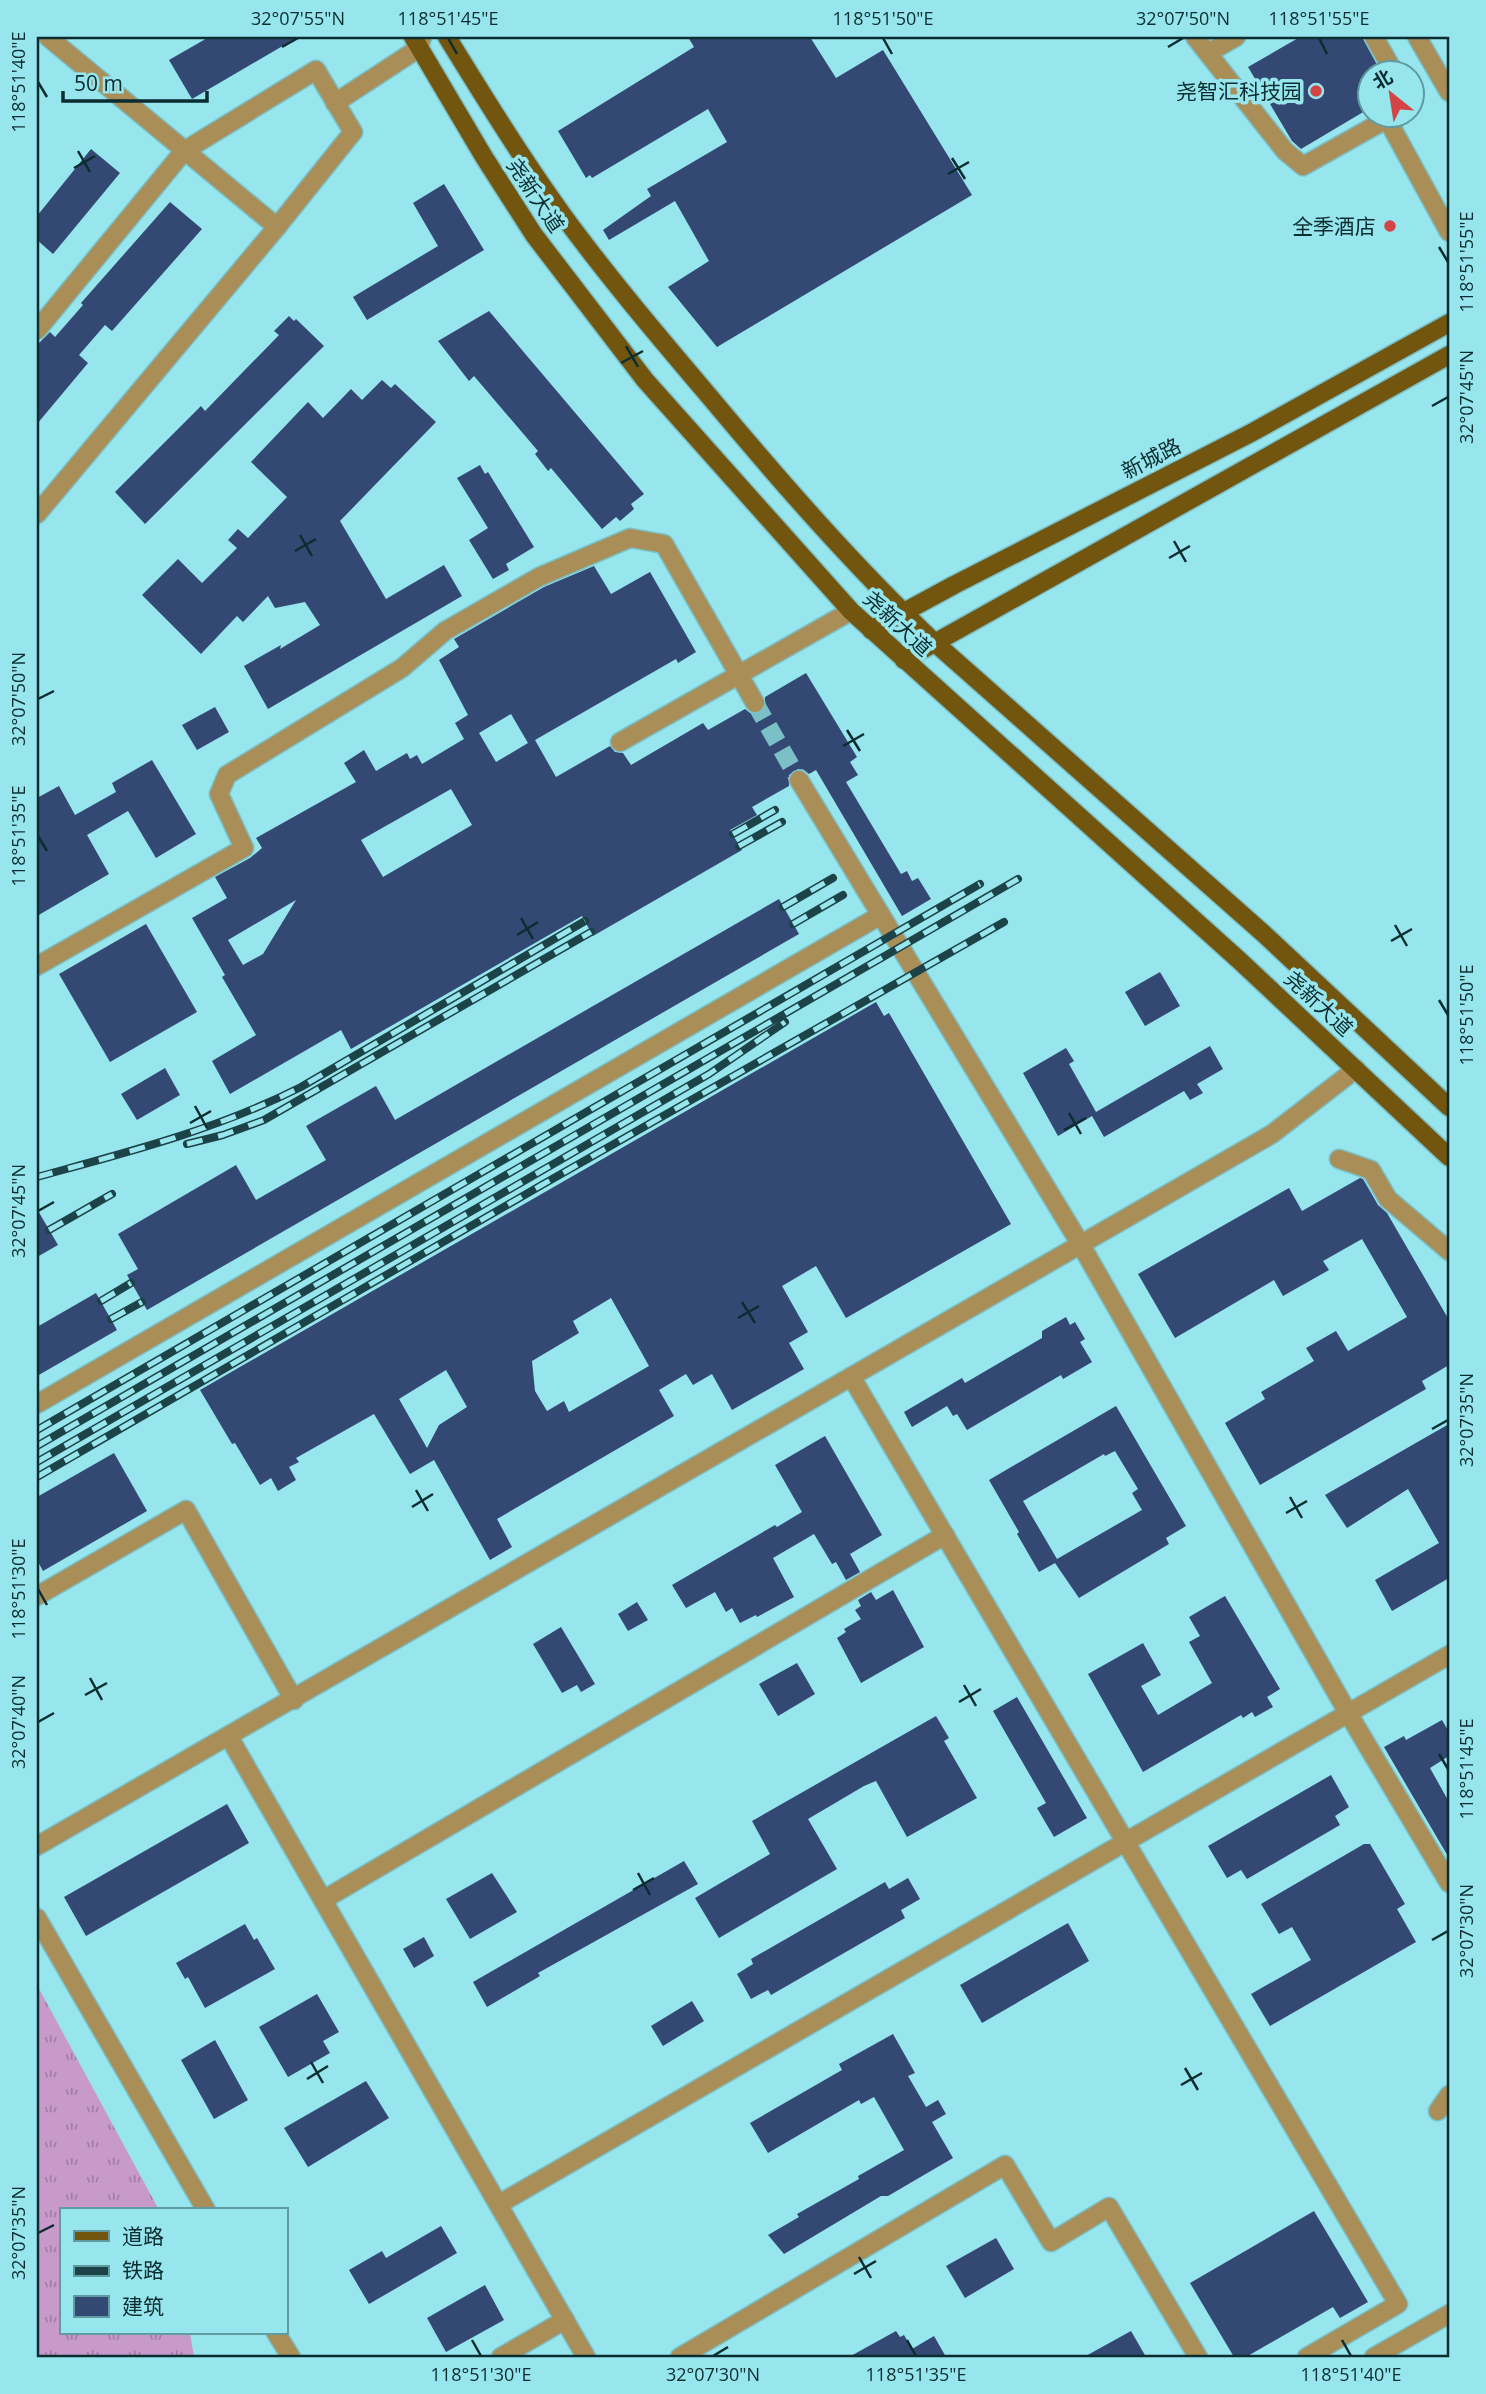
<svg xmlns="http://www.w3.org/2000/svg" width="1486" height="2394" font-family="'Open Sans','Noto Sans SC',sans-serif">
  <defs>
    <pattern id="grass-tufts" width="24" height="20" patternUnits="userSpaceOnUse" patternTransform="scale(1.75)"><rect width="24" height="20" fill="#c89acc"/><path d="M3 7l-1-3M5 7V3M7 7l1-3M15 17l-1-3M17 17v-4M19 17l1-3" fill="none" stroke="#a17ea6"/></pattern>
  </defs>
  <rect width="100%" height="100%" fill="#97e5ed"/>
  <path fill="url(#grass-tufts)" d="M37 1985 159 2210H61V2333H190L194 2357H37Z"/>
  <g fill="#334873" fill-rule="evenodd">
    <path d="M209 37H298L192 99 169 60Z"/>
    <path d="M688 37H810L836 78 883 50 972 195 717 347 668 287 709 261 675 201 609 240 603 230 651 196 647 189 727 142 708 109 592 178 590 175 586 178 558 131 694 47Z"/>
    <path d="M1300 37H1362L1382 74H1370V108L1301 149 1292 141 1248 67Z"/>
    <path d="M91 149 120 173 53 254 37 240V216Z"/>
    <path d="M444 184 484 250 367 320 353 297 438 246 413 203Z"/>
    <path d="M170 202 202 229 112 331 105 325 79 355 88 363 37 424V345L50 332 55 337 83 305 81 303Z"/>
    <path d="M489 311 644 494 631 504 634 509 620 521 616 517 602 529 551 468 548 471 535 454 538 451 474 376 469 381 438 341Z"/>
    <path d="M289 316 294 321 296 319 324 346 145 524 115 492 201 406 205 411 279 335 274 331Z"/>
    <path d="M382 380 391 388 395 384 436 422 340 521 386 599 444 565 462 596 268 709 244 666 281 645 280 649 320 625 305 602 275 608 268 596 243 622 237 616 201 654 142 595 178 559 202 583 237 548 228 540 238 529 248 538 287 497 251 462 308 402 323 418 351 389 362 400Z"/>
    <path d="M480 465 485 474 488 472 534 547 506 564 509 570 493 579 469 540 488 528 457 478Z"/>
    <path d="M594 566 611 594 650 572 696 652 678 663 676 659 535 740 556 777 610 746 615 752 623 753 631 765 703 723 708 730 745 709 750 713H760L765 708V697L806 673 857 757 850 762 858 775 846 782 901 874 907 871 912 881 918 878 931 899 902 916 816 770 809 774 804 770 798 769 789 775V786L752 807 757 815 730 830 742 850 593 936 582 916 351 1049 341 1030 230 1094 212 1061 256 1035 222 977 225 975 192 918 227 898 215 877 250 858 262 848 256 838 356 782 344 763 364 750 376 771 407 753 410 759 417 755 422 764 464 739 455 723 468 715 439 660 459 647 454 639 544 587ZM511 714 528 743 496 762 479 733ZM451 789 472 825 383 877 361 840ZM296 900 263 954 243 965 228 940Z"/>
    <path d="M215 707 229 732 197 750 182 725Z"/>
    <path d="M152 760 196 834 156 858 128 811 87 835 109 874 37 916V798L59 786 75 815 116 792 112 783Z"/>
    <path d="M779 899 799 934 147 1310 127 1275 138 1269 118 1234 236 1165 256 1200 326 1160 306 1126 376 1086 395 1120Z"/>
    <path d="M146 924 197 1012 110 1062 59 974Z"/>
    <path d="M1160 972 1180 1006 1145 1026 1125 992Z"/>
    <path d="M876 1002 884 1016 889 1013 1011 1224 846 1318 816 1266 782 1286 808 1332 789 1343 804 1369 732 1410 712 1374 693 1385 686 1374 659 1390 674 1416 497 1519 512 1547 490 1560 434 1460 410 1474 374 1414 296 1458 299 1462 289 1467 296 1480 278 1491 271 1478 260 1485 235 1443 232 1444 200 1390ZM611 1298 649 1366 569 1412 564 1401 547 1411 535 1391 532 1361 579 1333 573 1321ZM446 1370 467 1407 439 1425 427 1448 399 1399Z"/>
    <path d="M1210 1046 1223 1069 1197 1084 1203 1093 1190 1100 1184 1091 1104 1137 1092 1116 1058 1136 1023 1073 1066 1048 1074 1061 1069 1064 1096 1112Z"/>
    <path d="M165 1068 180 1095 137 1120 121 1094Z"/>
    <path d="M1360 1178 1363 1179 1378 1205 1387 1213 1449 1320V1365L1422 1381 1426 1389 1260 1485 1225 1423 1265 1399 1261 1392 1314 1361 1306 1348 1336 1331 1348 1351 1407 1317 1362 1239 1323 1261 1329 1270 1283 1296 1274 1280 1175 1338 1138 1274 1289 1188 1302 1211Z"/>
    <path d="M37 1209 58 1245 37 1257Z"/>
    <path d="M96 1293 117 1330 37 1376V1327Z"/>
    <path d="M1066 1317 1070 1325 1075 1322 1085 1339 1080 1342 1092 1362 1063 1379 1061 1375 967 1430 957 1414 953 1416 947 1406 912 1427 904 1412 962 1378 965 1383 1042 1338V1331Z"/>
    <path d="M1116 1406 1186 1526 1166 1538 1169 1544 1079 1598 1055 1563 1039 1572 1017 1534 1019 1532 989 1480ZM1115 1451 1138 1489 1132 1493 1142 1510 1057 1559 1023 1501 1104 1454 1105 1456Z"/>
    <path d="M1449 1424V1578L1392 1611 1375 1580 1439 1543 1408 1489 1347 1528 1325 1495Z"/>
    <path d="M825 1436 882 1535 850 1554 860 1572 846 1580 836 1562 832 1564 814 1534 773 1558 794 1597 757 1617 756 1615 740 1623 732 1608 726 1612 715 1592 686 1608 672 1585 775 1525 777 1527 802 1512 775 1465Z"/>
    <path d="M114 1453 147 1511 43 1571 37 1560V1497Z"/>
    <path d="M893 1590 924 1647 861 1683 837 1638 846 1632 844 1629 861 1619 855 1610 861 1606 858 1600 871 1592 876 1600Z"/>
    <path d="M1225 1596 1280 1689 1267 1697 1273 1707 1255 1717 1252 1712 1243 1718 1241 1715 1143 1772 1088 1674 1143 1643 1161 1675 1141 1686 1158 1715 1212 1683 1189 1642 1200 1636 1189 1617Z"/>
    <path d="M637 1602 648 1620 628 1631 618 1614Z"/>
    <path d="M561 1627 595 1684 581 1692 577 1685 562 1693 533 1644Z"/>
    <path d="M797 1663 815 1694 778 1716 759 1684Z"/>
    <path d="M1017 1697 1087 1818 1054 1837 1037 1808 1046 1803 993 1711Z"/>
    <path d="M936 1716 949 1738 944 1741 977 1798 907 1837 876 1781 864 1786 808 1819 837 1869 719 1938 695 1898 770 1854 752 1821Z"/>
    <path d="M1442 1720 1449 1732V1756L1430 1768 1449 1802V1858L1384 1747 1404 1736 1406 1740Z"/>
    <path d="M1331 1775 1349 1807 1335 1816 1340 1825 1247 1879 1241 1870 1227 1878 1208 1846Z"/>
    <path d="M227 1804 249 1843 86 1936 64 1897Z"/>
    <path d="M1364 1844H1370L1405 1904 1397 1909 1416 1942 1270 2026 1251 1994 1311 1960 1292 1927 1279 1934 1261 1904Z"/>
    <path d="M684 1861 698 1884 538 1973 540 1976 487 2007 473 1982Z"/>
    <path d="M492 1873 517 1912 470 1939 446 1899Z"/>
    <path d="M908 1878 920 1899 901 1910 905 1918 771 1995 768 1990 751 1999 737 1974 753 1964 751 1959 885 1882 889 1889Z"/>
    <path d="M1068 1923 1089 1961 982 2023 960 1985Z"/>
    <path d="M245 1924 254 1940 257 1938 275 1969 205 2008 188 1977 185 1979 176 1963Z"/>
    <path d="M424 1937 434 1956 414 1968 403 1949Z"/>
    <path d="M317 1994 339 2032 323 2041 330 2053 288 2077 259 2027Z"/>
    <path d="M692 2001 704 2021 663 2046 651 2026Z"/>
    <path d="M893 2034 915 2073 908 2076 926 2107 938 2100 946 2114 932 2122 953 2158 888 2196H881L784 2254 768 2235 799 2217 797 2214 859 2179 858 2176 904 2150 874 2097 861 2104 859 2100 768 2153 750 2123 842 2070 839 2064Z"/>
    <path d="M215 2040 248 2100 214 2119 181 2060Z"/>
    <path d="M366 2081 389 2118 308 2167 284 2128Z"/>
    <path d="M1314 2211 1368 2302 1340 2318 1333 2307 1246 2357H1234L1190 2283Z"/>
    <path d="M441 2226 457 2253 369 2304 349 2270 382 2251 386 2258Z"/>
    <path d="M996 2238 1014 2269 965 2298 946 2266Z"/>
    <path d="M485 2285 504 2320 446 2352 427 2318Z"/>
    <path d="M896 2331 900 2337 904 2335 912 2349 934 2336 946 2357H849Z"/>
    <path d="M1131 2331 1146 2357H1084Z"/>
  </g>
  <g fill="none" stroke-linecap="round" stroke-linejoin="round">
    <path stroke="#7bc0c7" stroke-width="18" stroke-dasharray="18 9" stroke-linecap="butt" d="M755 703 799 780"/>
    <g stroke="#7bc0c7" stroke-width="21">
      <g id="minor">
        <path d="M48 37 277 227"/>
        <path d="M1195 37 1285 151 1303 166 1387 119 1449 232"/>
        <path d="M1374 37 1395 74"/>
        <path d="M1417 37 1449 92"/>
        <path d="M1208 53 1236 37"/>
        <path d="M335 103 419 48 422 37"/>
        <path d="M37 330 184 151 316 70 353 132 277 227 37 514"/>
        <path d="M620 742 851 611"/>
        <path d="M799 780 1081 1245 1348 1713 1449 1883"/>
        <path d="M37 966 244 848 219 794 227 775 402 668 445 631 539 577 630 538 664 544 755 703"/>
        <path d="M1339 1159 1371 1170 1388 1199 1449 1251"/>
        <path d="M852 1378 1398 2304 1307 2357"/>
        <path d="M37 1404 881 915"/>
        <path d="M37 1596 186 1510 294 1700"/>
        <path d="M229 1737 586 2357"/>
        <path d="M37 1846 1272 1134 1356 1069"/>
        <path d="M323 1900 945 1535"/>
        <path d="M37 1918 206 2210"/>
        <path d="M1438 2111 1449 2095"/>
        <path d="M499 2204 1449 1655"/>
        <path d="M276 2333 291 2357"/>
        <path d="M501 2357 565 2320"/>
        <path d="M680 2357 1005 2165 1051 2242 1109 2207 1198 2357"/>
        <path d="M1374 2357 1449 2314"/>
      </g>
    </g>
    <g stroke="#7bc0c7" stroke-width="21">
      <g id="major">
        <path d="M413 37 484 157 534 235 645 380 851 611 1240 961 1449 1157"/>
        <path d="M447 37C484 97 521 157 562 214 608 277 659 337 709 396 780 481 853 565 934 642L1264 934 1449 1107"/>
        <path d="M871 630 954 585 1251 433 1449 323"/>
        <path d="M904 660 1449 355"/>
      </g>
    </g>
    <use href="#minor" stroke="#a98e58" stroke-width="18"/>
    <use href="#major" stroke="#72550f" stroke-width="18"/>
    <g stroke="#1c4347" stroke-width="8">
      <g id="rail">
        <path d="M733 834 775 810"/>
        <path d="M739 846 782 822"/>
        <path d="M783 907 833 878"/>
        <path d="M793 924 843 895"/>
        <path d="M187 1144 223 1135 264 1120 591 932"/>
        <path d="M37 1177C128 1152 216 1130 301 1087L585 921"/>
        <path d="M49 1230 112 1194"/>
        <path d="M101 1301 131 1283"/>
        <path d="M111 1319 142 1302"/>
        <path d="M37 1430 980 884"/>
        <path d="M37 1446 1018 879"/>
        <path d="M37 1462 709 1074 785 1022"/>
        <path d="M37 1477 540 1186 1004 922"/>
      </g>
    </g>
    <use href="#rail" stroke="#97e5ed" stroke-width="5" stroke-dasharray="16" stroke-linecap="butt"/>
  </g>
  <path fill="none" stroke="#0b2d30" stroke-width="2.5" d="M448 38 457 54M883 38 892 54M1319 38 1327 54M282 47 298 38M1168 47 1183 38M38 82 47 97M78 151 90 172M952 158 965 179M74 168 95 156M948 174 969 162M1439 247 1448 262M626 346 638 367M621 363 643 351M1432 406 1448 397M300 535 312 556M1174 541 1186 562M295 551 316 539M1169 558 1190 546M38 699 54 691M847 730 860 751M843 746 864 734M38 836 47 851M521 918 533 939M1395 925 1407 946M517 935 538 922M1391 941 1412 929M1439 1000 1448 1015M195 1106 207 1128M1069 1113 1081 1134M190 1123 211 1111M1064 1130 1086 1118M38 1211 54 1202M742 1302 755 1323M738 1318 759 1306M1432 1429 1448 1420M416 1490 428 1511M1290 1497 1302 1518M412 1507 433 1494M1286 1513 1307 1501M38 1589 47 1605M90 1678 102 1700M964 1685 976 1706M85 1695 107 1683M959 1702 981 1689M38 1722 54 1713M1439 1754 1448 1769M638 1873 650 1895M633 1890 654 1878M1432 1940 1448 1931M311 2062 323 2083M1185 2068 1198 2090M307 2079 328 2066M1181 2085 1202 2073M38 2233 54 2225M859 2257 871 2278M854 2274 876 2261M472 2340 481 2356M907 2340 916 2356M1342 2340 1351 2356M713 2356 728 2347"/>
  <g fill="#d34446" stroke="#97e5ed" stroke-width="2.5">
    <circle cx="1316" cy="91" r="7"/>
    <circle cx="1390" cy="226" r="7"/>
  </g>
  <g text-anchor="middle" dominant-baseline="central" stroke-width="7" stroke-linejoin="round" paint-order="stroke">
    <g font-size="21" fill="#0b2d30" stroke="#97e5ed" text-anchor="end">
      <text x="1302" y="91">尧智汇科技园</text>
      <text x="1376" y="226">全季酒店</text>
    </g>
    <g font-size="21" fill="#0b2d30" stroke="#97e5ed">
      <text transform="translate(536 195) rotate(56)">尧新大道</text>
      <text transform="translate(1151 458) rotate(-27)">新城路</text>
      <text transform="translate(898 623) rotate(43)">尧新大道</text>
      <text transform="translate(1319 1003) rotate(43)">尧新大道</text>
    </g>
  </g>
  <rect width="1486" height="2394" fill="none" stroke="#97e5ed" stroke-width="77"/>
  <rect x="60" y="2208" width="228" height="126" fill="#97e5ed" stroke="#5f9ba1" stroke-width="2"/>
  <rect x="74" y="2231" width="35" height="10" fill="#72550f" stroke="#5f9ba1" stroke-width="2"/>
  <text x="122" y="2244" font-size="21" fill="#0b2d30">道路</text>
  <rect x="74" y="2266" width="35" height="10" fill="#1c4347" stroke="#5f9ba1" stroke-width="2"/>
  <text x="122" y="2278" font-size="21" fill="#0b2d30">铁路</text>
  <rect x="74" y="2296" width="35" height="21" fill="#334873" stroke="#5f9ba1" stroke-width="2"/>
  <text x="122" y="2314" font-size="21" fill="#0b2d30">建筑</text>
  <g transform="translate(1391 94) rotate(330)"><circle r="33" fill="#97e5ed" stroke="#5f9ba1" stroke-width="2"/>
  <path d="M0-5L12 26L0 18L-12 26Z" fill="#d34446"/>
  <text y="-10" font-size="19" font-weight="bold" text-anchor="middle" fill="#0b2d30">北</text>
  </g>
  <path d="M63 91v10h144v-10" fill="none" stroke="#0b2d30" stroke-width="3.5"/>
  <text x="74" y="91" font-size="21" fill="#0b2d30" stroke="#97e5ed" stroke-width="5" paint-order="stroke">50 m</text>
  <rect x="38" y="38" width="1410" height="2318" fill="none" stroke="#0b2d30" stroke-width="2.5"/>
  <g font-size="18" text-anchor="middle" fill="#0b2d30">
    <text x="298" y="25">32°07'55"N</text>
    <text x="448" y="25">118°51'45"E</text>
    <text x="883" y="25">118°51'50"E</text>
    <text x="1183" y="25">32°07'50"N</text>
    <text x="1319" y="25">118°51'55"E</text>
    <text transform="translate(19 82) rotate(-90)" y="6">118°51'40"E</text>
    <text transform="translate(1467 262) rotate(-90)" y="6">118°51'55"E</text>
    <text transform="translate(1467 397) rotate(-90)" y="6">32°07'45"N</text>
    <text transform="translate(19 699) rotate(-90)" y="6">32°07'50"N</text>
    <text transform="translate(19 836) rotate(-90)" y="6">118°51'35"E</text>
    <text transform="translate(1467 1015) rotate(-90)" y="6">118°51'50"E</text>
    <text transform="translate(19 1211) rotate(-90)" y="6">32°07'45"N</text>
    <text transform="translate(1467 1420) rotate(-90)" y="6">32°07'35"N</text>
    <text transform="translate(19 1589) rotate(-90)" y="6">118°51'30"E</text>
    <text transform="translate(19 1722) rotate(-90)" y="6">32°07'40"N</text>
    <text transform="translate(1467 1769) rotate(-90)" y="6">118°51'45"E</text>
    <text transform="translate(1467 1931) rotate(-90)" y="6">32°07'30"N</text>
    <text transform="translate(19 2233) rotate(-90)" y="6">32°07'35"N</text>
    <text x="481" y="2381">118°51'30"E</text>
    <text x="713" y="2381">32°07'30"N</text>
    <text x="916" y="2381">118°51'35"E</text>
    <text x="1351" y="2381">118°51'40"E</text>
  </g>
</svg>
